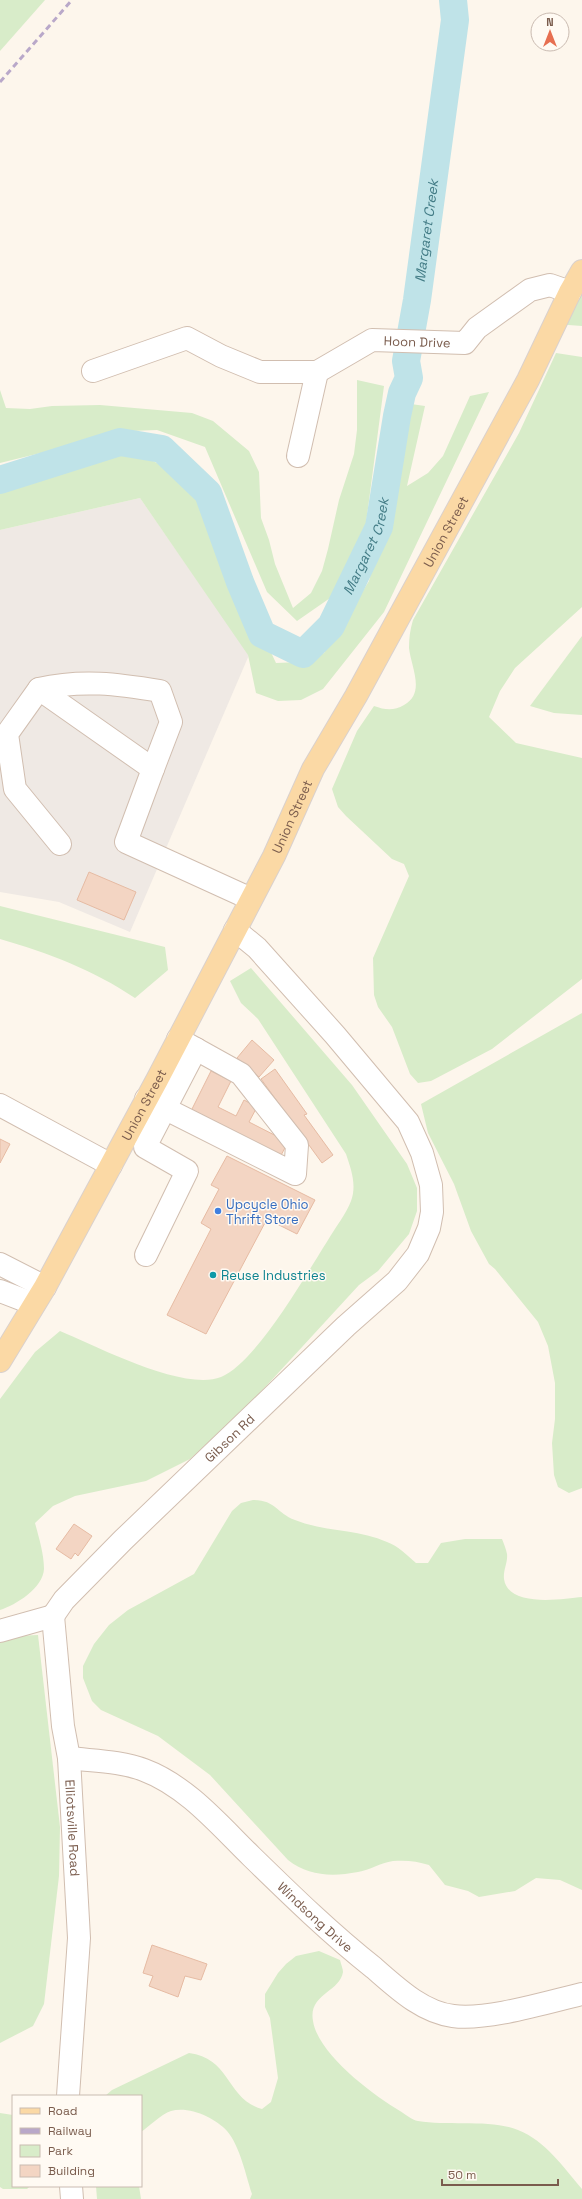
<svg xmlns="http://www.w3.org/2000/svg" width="582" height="2199" font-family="'Space Grotesk',sans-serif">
  <rect width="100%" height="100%" fill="#fdf6ec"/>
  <path fill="#efe9e4" d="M140 498 249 655 130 932 59 902 0 892V530Z"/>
  <g fill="#d8ecc9">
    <path d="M0 0H45L0 51Z"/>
    <path d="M582 271V326L555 324Z"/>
    <path d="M556 353 582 357V607L515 668 500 691 489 717 516 743 582 758V979L492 1049 431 1081 418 1083 410 1074 392 1027 378 1007 374 995 373 958 409 876 404 864 392 859 346 816 338 807 332 789 357 731 374 706C385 710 394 711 404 705 426 693 411 667 409 648 409 638 410 630 413 620L519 433Z"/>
    <path d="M357 380 384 386 365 531 357 554 333 596 297 621 267 592 205 447 157 430 130 431 0 463V390L6 408 30 409 52 406 100 405 192 413 213 421 249 451 259 472 261 518 269 540 275 564 293 608 311 593 322 571 328 549 339 500 354 454 357 430Z"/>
    <path d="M489 392 384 612 323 689 301 700 278 701 256 693 248 655 140 498 0 530V492L98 462 108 455 120 453 144 456 177 474 193 493 222 549 276 663 300 662 324 653 369 581 411 404 425 406 407 486 428 473 443 456 470 396Z"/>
    <path d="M582 636V715L554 713 530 706Z"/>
    <path d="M0 906 165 947 168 970 135 998C93 970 49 953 0 939Z"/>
    <path d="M251 968 352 1085 407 1164 417 1188V1211L409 1234 378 1271 359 1285 245 1409 190 1459 146 1481 75 1496 53 1506 35 1523C39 1538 44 1554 44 1569 43 1588 16 1605 0 1610V1399L35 1352 60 1331C96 1346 184 1392 221 1377 256 1363 307 1273 328 1240 335 1228 346 1214 351 1201 357 1185 351 1169 346 1154L258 1019 241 1003 230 981Z"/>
    <path d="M582 1013V1488L569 1493 558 1487 554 1475 552 1443 555 1419V1383L548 1346 538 1322 495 1269 489 1264 471 1231 454 1184 428 1133 421 1104Z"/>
    <path d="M253 1500C276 1500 276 1513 295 1520 325 1532 358 1529 387 1542 398 1546 407 1555 416 1563H428L441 1543 465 1539H502C504 1544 506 1549 507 1554 508 1562 503 1570 504 1579 508 1608 562 1599 582 1597V1890L560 1880 536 1878 515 1891 479 1897 468 1891 445 1885 429 1865C417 1861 406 1860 393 1861 380 1863 370 1870 358 1872 332 1877 308 1876 288 1860L210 1775 158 1736 101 1710 92 1701 83 1678V1666L94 1644 109 1625 128 1610 194 1574 232 1511 241 1503Z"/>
    <path d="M38 1635 60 1827 59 1876 44 2004 33 2026 0 2043V1643L14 1636Z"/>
    <path d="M319 1951 340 1960C341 1964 343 1969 343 1972 340 1992 308 1994 313 2021 318 2054 373 2095 400 2111 405 2114 412 2120 418 2121 448 2126 491 2119 518 2130 546 2141 563 2167 582 2189V2199H250L252 2194C246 2176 240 2146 227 2131 215 2118 190 2106 171 2111 161 2114 150 2126 141 2132V2096H105L112 2090 189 2053C231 2058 226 2099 262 2109L271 2102 278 2078 270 2018 265 2007V1994L278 1973 286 1964 296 1956Z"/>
    <path d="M0 2113 13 2115V2186H30L27 2189H3L0 2187Z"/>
    <path d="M96 2186H139L141 2199H97Z"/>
  </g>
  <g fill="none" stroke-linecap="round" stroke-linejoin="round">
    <path stroke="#bfe3e8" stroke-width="28" id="s1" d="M0 480 120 442 162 449 208 493 240 582 262 634 303 654 331 626 379 527 397 416 402 393 409 378 406 361 417 300 455 20 453 0"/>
  </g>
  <g fill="#f3d5c3" stroke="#e6bba3">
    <path d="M89 872 136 892 124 920 77 900Z"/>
    <path d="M252 1040 274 1060 259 1077 237 1058Z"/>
    <path d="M275 1069 307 1114 304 1115 333 1155 322 1163 261 1079Z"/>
    <path d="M211 1071 231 1081 218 1107 236 1116 244 1100 257 1107 249 1122 288 1142 278 1161 189 1115Z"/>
    <path d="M0 1139 10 1144 0 1163Z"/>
    <path d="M227 1156 315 1200 297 1234 267 1219 206 1334 167 1315 211 1229 201 1223 219 1189 211 1185Z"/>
    <path d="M74 1524 92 1536 78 1556 75 1553 71 1559 56 1549Z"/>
    <path d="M152 1945 207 1964 201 1980 185 1976 178 1997 149 1986 153 1976 143 1973Z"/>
  </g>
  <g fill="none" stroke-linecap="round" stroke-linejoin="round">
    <g stroke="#d1beb0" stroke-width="24">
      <g id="minor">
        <path id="s2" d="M93 371 187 338 221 356 260 372H317L372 340 465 343 477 328 530 290 550 285 570 292"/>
        <path d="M298 456 317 372"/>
        <path d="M39 689C82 679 118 684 160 691L171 722 153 769"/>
        <path d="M60 844 15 789 7 734 39 689 153 769 126 842 251 899"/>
        <path d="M146 1099 295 1174 297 1145 241 1074 178 1039"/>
        <path d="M0 1105 111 1165"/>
        <path d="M146 1255 187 1171 145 1147 196 1049"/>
        <path d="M0 1264 45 1287"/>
        <path d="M0 1291 34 1304"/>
        <path id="s3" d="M53 1616 64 1600 123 1540 346 1326 397 1281 418 1254 429 1228 432 1212 431 1185 422 1153 408 1122 335 1035 257 948 235 930"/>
        <path id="s4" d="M53 1616 63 1726 69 1758 79 1938 68 2096"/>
        <path d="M0 1631 53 1616"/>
        <path id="s5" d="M69 1758C93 1761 121 1761 144 1770 187 1786 220 1826 252 1857 292 1896 331 1934 374 1968 397 1988 422 2012 453 2016 486 2021 548 2002 582 1994"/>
        <path d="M71 2186 72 2199"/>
      </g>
    </g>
    <g stroke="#dad1cd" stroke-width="24">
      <g id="major">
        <path id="s6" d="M0 1361 45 1287 157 1080 274 856 313 769 356 696 528 380 570 292 582 271"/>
      </g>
    </g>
    <use href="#minor" stroke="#fff" stroke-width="22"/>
    <use href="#major" stroke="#fbd9a5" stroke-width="22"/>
    <path stroke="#b9a8c9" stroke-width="3" stroke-dasharray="6 4" stroke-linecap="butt" d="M0 82 72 0"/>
  </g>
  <circle fill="#3f7fe0" stroke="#fffaf3" stroke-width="1.5" cx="218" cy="1211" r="4"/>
  <circle fill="#0f9aa8" stroke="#fffaf3" stroke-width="1.5" cx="213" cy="1275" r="4"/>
  <g text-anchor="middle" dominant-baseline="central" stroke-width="3" stroke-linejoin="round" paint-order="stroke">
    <g font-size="13" fill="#7a5c4d" stroke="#fffaf3">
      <text stroke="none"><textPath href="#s2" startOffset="346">Hoon Drive</textPath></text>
      <text stroke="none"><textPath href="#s6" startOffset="942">Union Street</textPath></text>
      <text stroke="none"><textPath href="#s6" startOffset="618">Union Street</textPath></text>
      <text stroke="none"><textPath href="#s6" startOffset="294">Union Street</textPath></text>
      <text stroke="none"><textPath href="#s3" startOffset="251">Gibson Rd</textPath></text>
      <text stroke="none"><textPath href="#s4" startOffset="213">Elliotsville Road</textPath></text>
      <text stroke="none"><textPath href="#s5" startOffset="303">Windsong Drive</textPath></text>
    </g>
    <g font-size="13" fill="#366cbe" stroke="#fffaf3" text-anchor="start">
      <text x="226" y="1204">Upcycle Ohio<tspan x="226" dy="15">Thrift Store</tspan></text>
    </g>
    <g font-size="13" fill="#0d838f" stroke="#fffaf3" text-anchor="start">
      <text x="221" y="1275">Reuse Industries</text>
    </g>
    <g font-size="14" font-style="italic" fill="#437c86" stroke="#fffaf3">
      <text stroke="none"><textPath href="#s1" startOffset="880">Margaret Creek</textPath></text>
      <text stroke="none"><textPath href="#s1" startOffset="556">Margaret Creek</textPath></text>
    </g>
  </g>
  <rect x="12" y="2095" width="130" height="92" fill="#fffaf3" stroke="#cabbb1"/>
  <rect x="20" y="2108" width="20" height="6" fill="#fbd9a5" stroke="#cabbb1"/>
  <text x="48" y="2115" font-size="12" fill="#7a5c4d">Road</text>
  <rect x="20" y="2128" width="20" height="6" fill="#b9a8c9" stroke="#cabbb1"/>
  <text x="48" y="2135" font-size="12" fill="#7a5c4d">Railway</text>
  <rect x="20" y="2145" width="20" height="12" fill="#d8ecc9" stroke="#cabbb1"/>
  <text x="48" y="2155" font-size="12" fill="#7a5c4d">Park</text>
  <rect x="20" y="2165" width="20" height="12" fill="#f3d5c3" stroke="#cabbb1"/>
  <text x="48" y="2175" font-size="12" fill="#7a5c4d">Building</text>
  <g transform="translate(550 32)"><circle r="19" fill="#fffaf3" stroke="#cabbb1"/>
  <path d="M0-3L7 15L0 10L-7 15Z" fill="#e76f51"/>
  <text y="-6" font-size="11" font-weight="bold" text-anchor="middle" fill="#7a5c4d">N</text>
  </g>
  <path d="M442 2179v6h116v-6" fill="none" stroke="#7a5c4d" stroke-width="2"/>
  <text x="448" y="2179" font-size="12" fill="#7a5c4d" stroke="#fffaf3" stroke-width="3" paint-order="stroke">50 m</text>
</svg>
